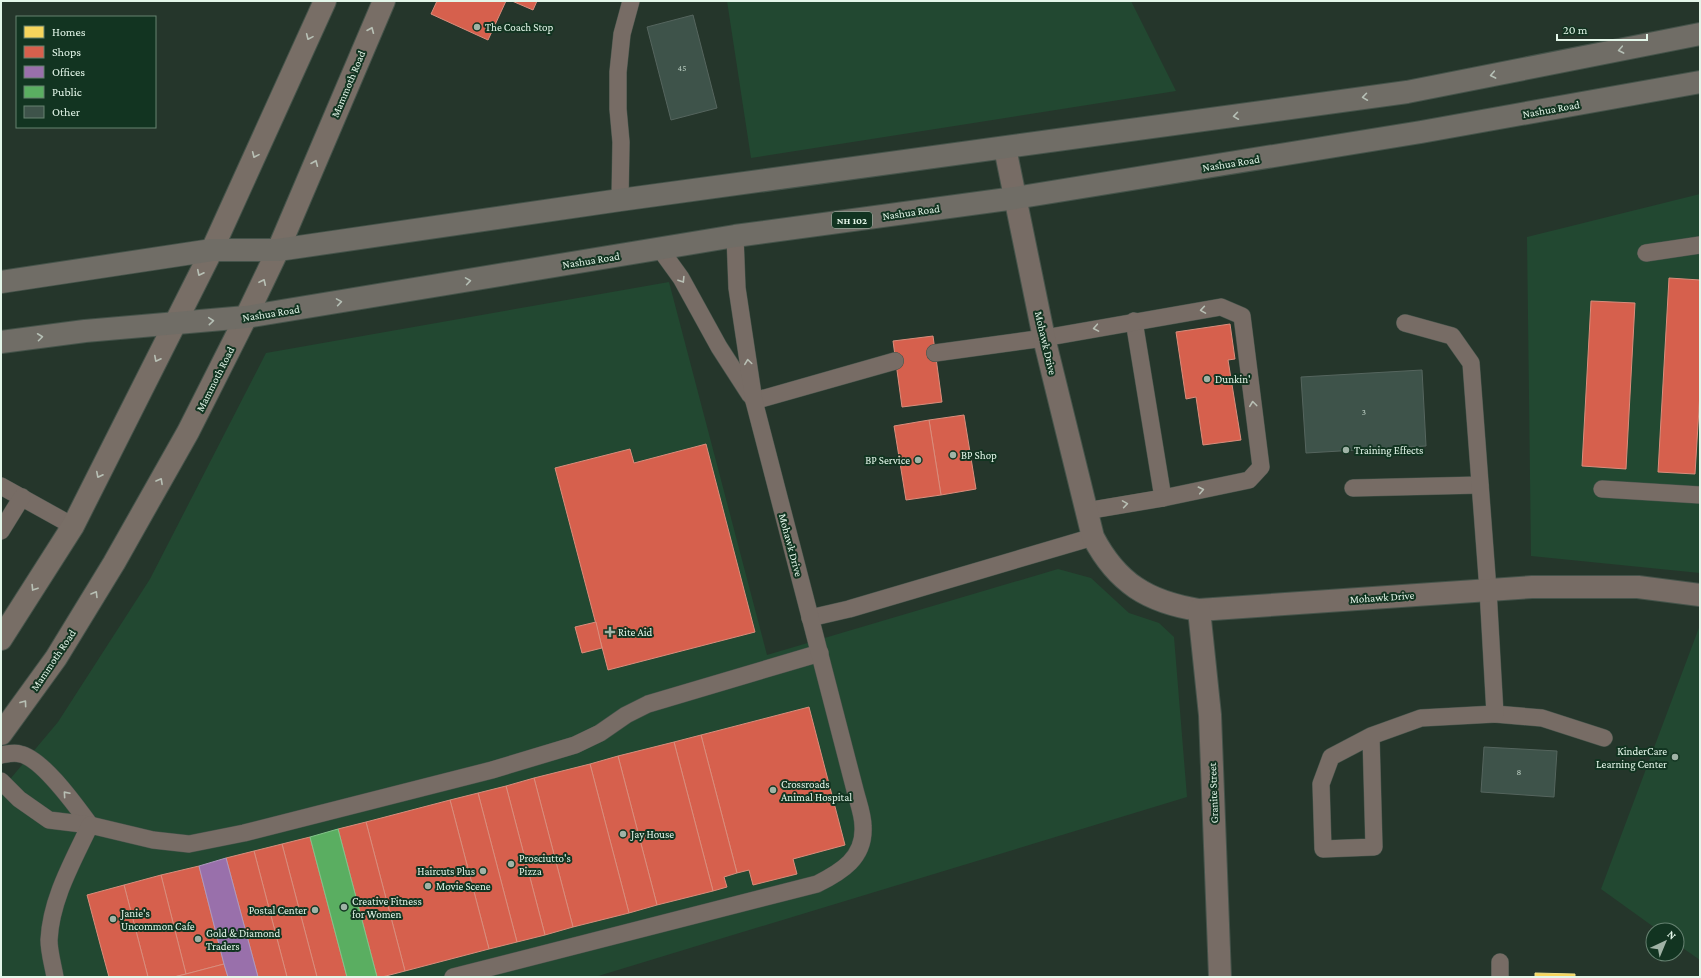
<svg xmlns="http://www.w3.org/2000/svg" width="1701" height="978" font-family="'Crimson Pro',serif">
  <rect width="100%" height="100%" fill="#25362b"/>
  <g fill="#224831">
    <path d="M727 1H1131L1176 91 751 158Z"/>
    <path d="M1700 194V573L1531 556 1527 237Z"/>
    <path d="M669 282 767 655 1058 569 1091 578 1129 613 1159 623 1174 637 1187 797 595 977H1V790L58 722 150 579 266 353Z"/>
    <path d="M1700 625V960L1677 944V930H1658L1601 889Z"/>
  </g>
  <path fill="#f6d55c" stroke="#f0df86" d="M1535 973 1575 974V977H1535Z"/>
  <g fill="#d6604d" stroke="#da8d7c">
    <path d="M437 1H506L488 40 431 14Z"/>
    <path d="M512 1H537L533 10Z"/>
    <path d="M1669 278 1700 280V392L1695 474 1658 472Z"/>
    <path d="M1591 301 1635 303 1626 469 1582 466Z"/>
    <path d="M1230 324 1235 359 1228 360 1241 440 1203 445 1196 397 1186 399 1176 332Z"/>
    <path d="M933 336 942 402 902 407 893 341Z"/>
    <path d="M964 415 976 489 941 495 929 420Z"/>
    <path d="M929 420 941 495 906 500 894 426Z"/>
    <path d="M706 444 755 632 608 670 555 468 630 449 634 463Z"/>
    <path d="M596 622 602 648 582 653 575 627Z"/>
    <path d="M809 707 845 845 793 859 797 874 753 885 749 870 737 873 701 735Z"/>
    <path d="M701 735 737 873 724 877 727 887 713 891 674 742Z"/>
    <path d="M674 742 713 891 657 905 618 756Z"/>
    <path d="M618 756 657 905 629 913 590 764Z"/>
    <path d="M590 764 629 913 573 927 534 778Z"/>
    <path d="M534 778 573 927 545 935 506 786Z"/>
    <path d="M506 786 545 935 517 942 478 793Z"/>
    <path d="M478 793 517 942 489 949 450 800Z"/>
    <path d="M450 800 489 949 405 971 366 822Z"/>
    <path d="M366 822 405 971 382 977H377L338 829Z"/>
    <path d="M310 837 347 977H317L282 844Z"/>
    <path d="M282 844 317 977H287L254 851Z"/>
    <path d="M254 851 287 977H258L226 858Z"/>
    <path d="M199 866 224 964 186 974 161 875Z"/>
    <path d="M161 875 186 974 174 977H148L124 885Z"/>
    <path d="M124 885 148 977H109L100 944 87 895Z"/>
    <path d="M224 964 228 977H174L186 974Z"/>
  </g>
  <path fill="#9970ab" stroke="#af98be" d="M226 858 258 977H228L224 964 199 866Z"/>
  <path fill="#5aae61" stroke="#83c48a" d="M338 829 377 977H347L310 837Z"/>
  <g fill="#3e534a" stroke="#55655e">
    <path d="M693 15 717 108 671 120 647 27Z"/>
    <path d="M1422 370 1426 446 1306 453 1301 377Z"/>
    <path d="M1484 747 1557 751 1554 797 1481 792Z"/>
  </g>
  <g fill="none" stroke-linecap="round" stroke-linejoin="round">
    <g stroke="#45534a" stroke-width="18">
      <g id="service">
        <path d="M620 200 621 142 618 109V72L622 34 631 1"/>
        <path d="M660 249 681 278 719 347 750 395"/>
        <path d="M1646 253 1700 245"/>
        <path d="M1134 321 1163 498"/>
        <path d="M935 353 1044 338 1221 307 1242 316 1261 467 1249 480 1163 498 1086 511"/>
        <path d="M754 401 895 361"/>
        <path d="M1 486 73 526"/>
        <path d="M1353 488 1480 485"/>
        <path d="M1602 489 1700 495"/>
        <path d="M1 531 22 497"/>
        <path d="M810 618 849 609 1093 537"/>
        <path d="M1495 714 1542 718 1604 738"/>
        <path d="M1371 736 1374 847 1323 849 1321 784 1331 757 1371 736 1421 718 1495 714 1488 590 1471 363 1452 336 1405 323"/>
        <path d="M1 755C7 754 14 752 20 754 42 758 76 806 90 825"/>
        <path d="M1 781 19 799 49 820 90 825"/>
        <path d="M55 977C53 965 49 952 49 940 51 899 73 861 90 825L153 840 189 844 244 833 492 770 575 745 600 733 626 715 648 704 820 653"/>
        <path d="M453 977 817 884C841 872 865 858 863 826 863 815 858 802 855 790L754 401 737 288 735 236"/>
        <path d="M1500 977V962"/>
      </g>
    </g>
    <g stroke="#45534a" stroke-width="24">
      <g id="minor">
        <path d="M1005 148 1044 338 1093 537C1117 583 1148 602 1199 610L1532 587H1638L1700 595"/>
        <path d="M1199 610 1210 715 1220 977"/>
      </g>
    </g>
    <g stroke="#45534a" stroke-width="24">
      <g id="secondary">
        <path d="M1 639 73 526 212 250 325 1"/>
        <path d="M1 734 56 658 114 563 188 432 246 317 278 250 384 1"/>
      </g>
    </g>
    <g stroke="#45534a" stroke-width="24">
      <g id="primary">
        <path d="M1 282 212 250H278L620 200 1407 92 1700 34"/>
        <path d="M1 342 85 331 246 317 735 236 1015 198 1421 132 1700 82"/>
      </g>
    </g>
    <use href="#service" stroke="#776c65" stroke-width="17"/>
    <use href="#minor" stroke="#776c65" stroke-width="22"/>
    <use href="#secondary" stroke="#786e66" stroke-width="22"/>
    <use href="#primary" stroke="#706d66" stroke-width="22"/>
  </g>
  <defs><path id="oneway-chevron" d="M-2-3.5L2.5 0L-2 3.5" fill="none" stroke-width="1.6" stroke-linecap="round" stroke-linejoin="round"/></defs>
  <g stroke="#b8c0b5">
    <use href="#oneway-chevron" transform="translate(371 30) rotate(-67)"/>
    <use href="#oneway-chevron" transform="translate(309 37) rotate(114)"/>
    <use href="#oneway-chevron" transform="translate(255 155) rotate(114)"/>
    <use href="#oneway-chevron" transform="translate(315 163) rotate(-67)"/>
    <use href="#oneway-chevron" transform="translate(200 273) rotate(116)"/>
    <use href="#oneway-chevron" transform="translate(263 282) rotate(-65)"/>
    <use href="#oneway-chevron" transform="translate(157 359) rotate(117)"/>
    <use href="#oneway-chevron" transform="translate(99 475) rotate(117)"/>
    <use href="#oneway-chevron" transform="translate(160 481) rotate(-61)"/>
    <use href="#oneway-chevron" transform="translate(34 588) rotate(122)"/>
    <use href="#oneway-chevron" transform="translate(95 594) rotate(-59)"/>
    <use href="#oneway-chevron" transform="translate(24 703) rotate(-54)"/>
  </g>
  <g stroke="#b5bfb5">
    <use href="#oneway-chevron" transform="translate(1621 50) rotate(169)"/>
    <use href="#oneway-chevron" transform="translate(1493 75) rotate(169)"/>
    <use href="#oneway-chevron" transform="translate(1365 97) rotate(172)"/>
    <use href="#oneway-chevron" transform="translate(1236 116) rotate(172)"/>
    <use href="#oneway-chevron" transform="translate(468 281) rotate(-9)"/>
    <use href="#oneway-chevron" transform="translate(339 302) rotate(-9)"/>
    <use href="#oneway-chevron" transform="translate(211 321) rotate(-5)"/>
    <use href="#oneway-chevron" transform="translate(40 337) rotate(-7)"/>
  </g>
  <g stroke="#b8bfb4">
    <use href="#oneway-chevron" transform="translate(682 280) rotate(58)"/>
    <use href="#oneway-chevron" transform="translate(1203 310) rotate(171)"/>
    <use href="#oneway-chevron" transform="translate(1096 328) rotate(170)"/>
    <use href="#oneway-chevron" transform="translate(748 362) rotate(-98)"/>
    <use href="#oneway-chevron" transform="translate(1253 404) rotate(-97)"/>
    <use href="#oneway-chevron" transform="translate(1201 490) rotate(-12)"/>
    <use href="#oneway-chevron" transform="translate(1125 504) rotate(-9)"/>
    <use href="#oneway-chevron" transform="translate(66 794) rotate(-131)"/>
  </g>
  <g fill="#a0b3a6" stroke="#123421" stroke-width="1.5">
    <circle cx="477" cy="27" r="4"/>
    <circle cx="1207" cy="379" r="4"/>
    <circle cx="1346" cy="450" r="4"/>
    <circle cx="953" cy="455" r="4"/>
    <circle cx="918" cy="460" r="4"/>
    <path d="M608 626h4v4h4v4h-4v4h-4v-4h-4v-4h4z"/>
    <circle cx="1675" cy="757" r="4"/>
    <circle cx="773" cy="790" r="4"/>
    <circle cx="623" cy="834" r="4"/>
    <circle cx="511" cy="864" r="4"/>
    <circle cx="483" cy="871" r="4"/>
    <circle cx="428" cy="886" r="4"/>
    <circle cx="344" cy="907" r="4"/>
    <circle cx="315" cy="910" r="4"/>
    <circle cx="113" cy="919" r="4"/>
    <circle cx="198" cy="939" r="4"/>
  </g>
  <g text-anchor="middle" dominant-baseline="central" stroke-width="4" stroke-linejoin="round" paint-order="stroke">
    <g font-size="9" fill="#bacdc1">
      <text x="682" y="68">45</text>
      <text x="1364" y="412">3</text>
      <text x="1519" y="772">8</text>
    </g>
    <rect fill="#123421" stroke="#a4bcad" stroke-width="1" x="832" y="212" width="40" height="16" rx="3"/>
    <g font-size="10" font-weight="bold" fill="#e3f6e9">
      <text x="852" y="220">NH 102</text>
    </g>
    <g font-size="11" fill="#e3f6e9" stroke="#123421" text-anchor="start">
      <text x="485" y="27">The Coach Stop</text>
      <text x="1215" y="379">Dunkin'</text>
      <text x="1354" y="450">Training Effects</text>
      <text x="961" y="455">BP Shop</text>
      <text x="910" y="460" text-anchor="end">BP Service</text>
      <text x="618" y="632">Rite Aid</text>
      <text x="1667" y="751" text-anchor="end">KinderCare<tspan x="1667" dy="13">Learning Center</tspan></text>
      <text x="781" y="784">Crossroads<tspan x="781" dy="13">Animal Hospital</tspan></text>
      <text x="631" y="834">Jay House</text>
      <text x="519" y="858">Prosciutto's<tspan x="519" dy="13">Pizza</tspan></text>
      <text x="475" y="871" text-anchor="end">Haircuts Plus</text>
      <text x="436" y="886">Movie Scene</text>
      <text x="352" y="901">Creative Fitness<tspan x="352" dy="13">for Women</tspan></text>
      <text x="307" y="910" text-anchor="end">Postal Center</text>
      <text x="121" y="913">Janie's<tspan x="121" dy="13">Uncommon Cafe</tspan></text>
      <text x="206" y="933">Gold &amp; Diamond<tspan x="206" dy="13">Traders</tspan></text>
    </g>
    <g font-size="11" fill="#e3f6e9" stroke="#123421">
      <text transform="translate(348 84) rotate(-67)">Mammoth Road</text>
      <text transform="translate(1551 109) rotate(-10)">Nashua Road</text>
      <text transform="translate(1231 163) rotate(-9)">Nashua Road</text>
      <text transform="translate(911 212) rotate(-8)">Nashua Road</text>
      <text transform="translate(591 260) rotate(-9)">Nashua Road</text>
      <text transform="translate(271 313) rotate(-9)">Nashua Road</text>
      <text transform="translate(1046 343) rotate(77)">Mohawk Drive</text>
      <text transform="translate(215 379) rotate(-63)">Mammoth Road</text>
      <text transform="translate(791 545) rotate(75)">Mohawk Drive</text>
      <text transform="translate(1382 597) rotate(-4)">Mohawk Drive</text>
      <text transform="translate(53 660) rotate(-56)">Mammoth Road</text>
      <text transform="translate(1213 793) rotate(-92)">Granite Street</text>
    </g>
  </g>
  <rect width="1701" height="978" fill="none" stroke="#e3f6e9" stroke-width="4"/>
  <rect x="16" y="16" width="140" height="112" fill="#123421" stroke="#668271"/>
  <rect x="24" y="26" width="20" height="12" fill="#f6d55c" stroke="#668271"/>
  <text x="52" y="36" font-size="12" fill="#e3f6e9">Homes</text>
  <rect x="24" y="46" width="20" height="12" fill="#d6604d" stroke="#668271"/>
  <text x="52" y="56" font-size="12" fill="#e3f6e9">Shops</text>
  <rect x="24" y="66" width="20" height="12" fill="#9970ab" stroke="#668271"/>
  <text x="52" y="76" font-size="12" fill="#e3f6e9">Offices</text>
  <rect x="24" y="86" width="20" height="12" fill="#5aae61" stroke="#668271"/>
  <text x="52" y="96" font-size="12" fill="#e3f6e9">Public</text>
  <rect x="24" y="106" width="20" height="12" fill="#3e534a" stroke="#668271"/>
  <text x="52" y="116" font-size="12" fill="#e3f6e9">Other</text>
  <g transform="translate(1665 942) rotate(44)"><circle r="19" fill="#123421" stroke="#668271"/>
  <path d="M0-3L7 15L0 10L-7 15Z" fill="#a0b3a6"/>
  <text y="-6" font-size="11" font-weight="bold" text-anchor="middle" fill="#e3f6e9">N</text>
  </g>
  <path d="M1557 34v6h90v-6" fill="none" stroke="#e3f6e9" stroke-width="2"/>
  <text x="1563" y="34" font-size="12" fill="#e3f6e9" stroke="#123421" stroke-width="3" paint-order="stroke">20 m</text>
</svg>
